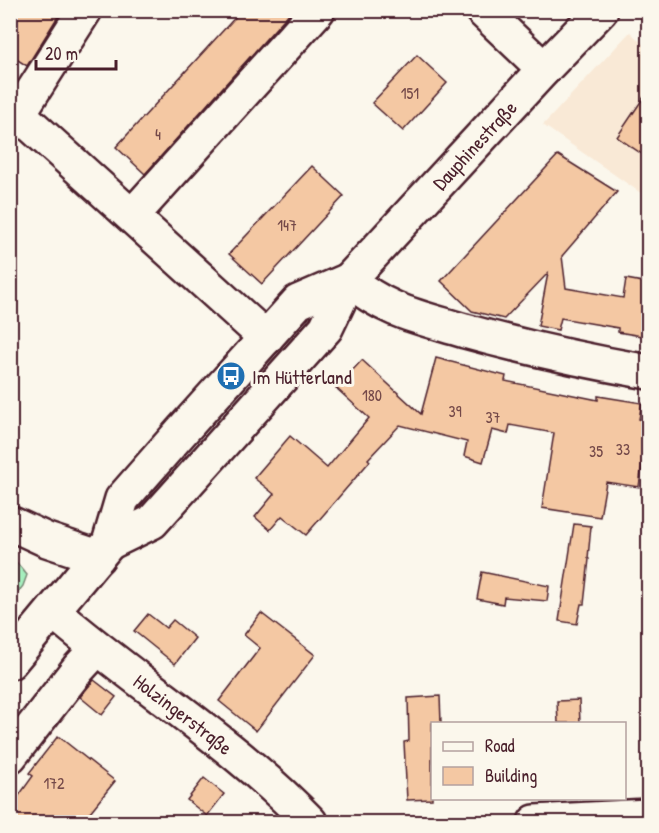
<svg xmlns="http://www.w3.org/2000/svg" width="659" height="833" font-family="'Patrick Hand',sans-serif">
  <rect width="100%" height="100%" fill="#fbf7ec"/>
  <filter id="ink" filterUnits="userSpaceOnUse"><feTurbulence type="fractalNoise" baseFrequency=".0167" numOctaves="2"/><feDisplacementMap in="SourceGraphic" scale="12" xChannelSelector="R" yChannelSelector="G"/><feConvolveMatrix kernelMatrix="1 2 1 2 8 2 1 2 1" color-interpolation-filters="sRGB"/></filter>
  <g filter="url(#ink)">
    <path fill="#f9e9d6" d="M630 32 648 49V198L543 125Z"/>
    <path fill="#a5eebd" stroke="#788674" stroke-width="1.5" d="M12 557 27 575 23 586 11 601Z"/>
    <g fill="#f4c8a3" stroke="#4a1f2b" stroke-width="1.5">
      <path d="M18 10H62L27 66 10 55V22Z"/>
      <path d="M242 10H292L145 174 116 147Z"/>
      <path d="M417 55 447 83 403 131 372 103Z"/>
      <path d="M648 91V158L617 137Z"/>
      <path d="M558 155 617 192 562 256 566 288 623 298 626 279 648 283V337L618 332V328L561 318 558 330 538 326 548 273 504 319 472 311 441 281Z"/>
      <path d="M312 166 344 196 262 284 229 254Z"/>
      <path d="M436 358 506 376 505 381 598 400V396L642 403 639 419 648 420 639 487 606 482 600 517 542 508 554 433 510 425 508 434 492 430 483 462 464 456 467 442 400 425 368 459 370 461 306 535 282 516 270 530 255 517 274 494 254 478 290 436 327 468 369 418 336 388 362 360 421 414Z"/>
      <path d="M574 524 591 526 588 558 589 559 584 604H581L577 624 559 621Z"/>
      <path d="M482 572 549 586 547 601 504 597 503 604 477 599Z"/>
      <path d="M261 613 315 655 256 731 219 701 260 648 244 635Z"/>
      <path d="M148 614 166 628 173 620 195 638 175 664 134 631Z"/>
      <path d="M94 680 116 697 102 715 80 697Z"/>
      <path d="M440 696 441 723H432V799L407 800 404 742 409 741 408 698Z"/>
      <path d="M579 700 580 723H558L557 701Z"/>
      <path d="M58 736 115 781 82 822H10V808L33 776 29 773Z"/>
      <path d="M204 778 224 794 207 816 187 800Z"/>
    </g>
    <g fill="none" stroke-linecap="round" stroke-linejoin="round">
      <g stroke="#4a1f2b" stroke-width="38">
        <g id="minor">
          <path d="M482 10 544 69"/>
          <path d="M10 106 266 338"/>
          <path d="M19 113 85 10"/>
          <path d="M132 216 318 10"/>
          <path d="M349 280C387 312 419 317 465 331 526 348 586 361 648 372"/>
          <path d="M10 523 47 540 98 557"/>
          <path id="s1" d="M53 611C137 684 233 742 310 822"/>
          <path d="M10 756 78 669 90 656 99 651"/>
          <path d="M535 822 648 816"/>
        </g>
      </g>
      <g stroke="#4a1f2b" stroke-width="38">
        <g id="major">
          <path id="s2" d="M109 543 152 522 326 328 349 280 544 69 601 10"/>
          <path d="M10 662 109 543 122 499 180 433 298 302 349 280"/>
        </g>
      </g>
      <use href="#minor" stroke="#fbf7ec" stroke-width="33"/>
      <use href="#major" stroke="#fbf7ec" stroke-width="33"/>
    </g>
  </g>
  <defs>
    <g id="bus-disc" transform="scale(1.5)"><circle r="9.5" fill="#1f6fb2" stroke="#fbf7ec"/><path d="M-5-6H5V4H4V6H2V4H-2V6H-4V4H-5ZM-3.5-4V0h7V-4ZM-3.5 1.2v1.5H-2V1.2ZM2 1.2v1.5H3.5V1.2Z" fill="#fff"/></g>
  </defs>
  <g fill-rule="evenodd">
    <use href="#bus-disc" x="231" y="376"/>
  </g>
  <g text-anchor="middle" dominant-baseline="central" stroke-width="6" stroke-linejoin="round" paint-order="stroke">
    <g font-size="16" fill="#744949">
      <text x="410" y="93">151</text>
      <text x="158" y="134">4</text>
      <text x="287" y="225">147</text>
      <text x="372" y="395">180</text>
      <text x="455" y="411">39</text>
      <text x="493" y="417">37</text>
      <text x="623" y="449">33</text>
      <text x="596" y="451">35</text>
      <text x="54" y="783">172</text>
    </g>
    <g font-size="20" fill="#4a1f2b" stroke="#fbf7ec">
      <text stroke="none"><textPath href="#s2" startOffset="546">Dauphinestraße</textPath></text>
      <text stroke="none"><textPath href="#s1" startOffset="166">Holzingerstraße</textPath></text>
    </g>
    <g font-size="20" fill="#4a1f2b" stroke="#fbf7ec" text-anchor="start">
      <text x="252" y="376">Im Hütterland</text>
    </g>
  </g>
  <rect width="659" height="833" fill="none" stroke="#fbf7ec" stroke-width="36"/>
  <rect x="18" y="18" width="623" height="797" fill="none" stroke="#4a1f2b" stroke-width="2" filter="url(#ink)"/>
  <rect x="431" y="722" width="195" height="78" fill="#fbf7ec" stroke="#b4a19f" stroke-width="1.5"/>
  <rect x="443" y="742" width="30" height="9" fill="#fbf7ec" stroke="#b4a19f" stroke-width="1.5"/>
  <text x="485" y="752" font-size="18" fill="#4a1f2b">Road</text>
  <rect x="443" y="767" width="30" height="18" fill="#f4c8a3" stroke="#b4a19f" stroke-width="1.5"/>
  <text x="485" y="782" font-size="18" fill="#4a1f2b">Building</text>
  <path d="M36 60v9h80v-9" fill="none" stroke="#4a1f2b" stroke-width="3"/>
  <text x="45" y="60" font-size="18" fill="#4a1f2b" stroke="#fbf7ec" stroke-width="4.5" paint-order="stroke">20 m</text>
</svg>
